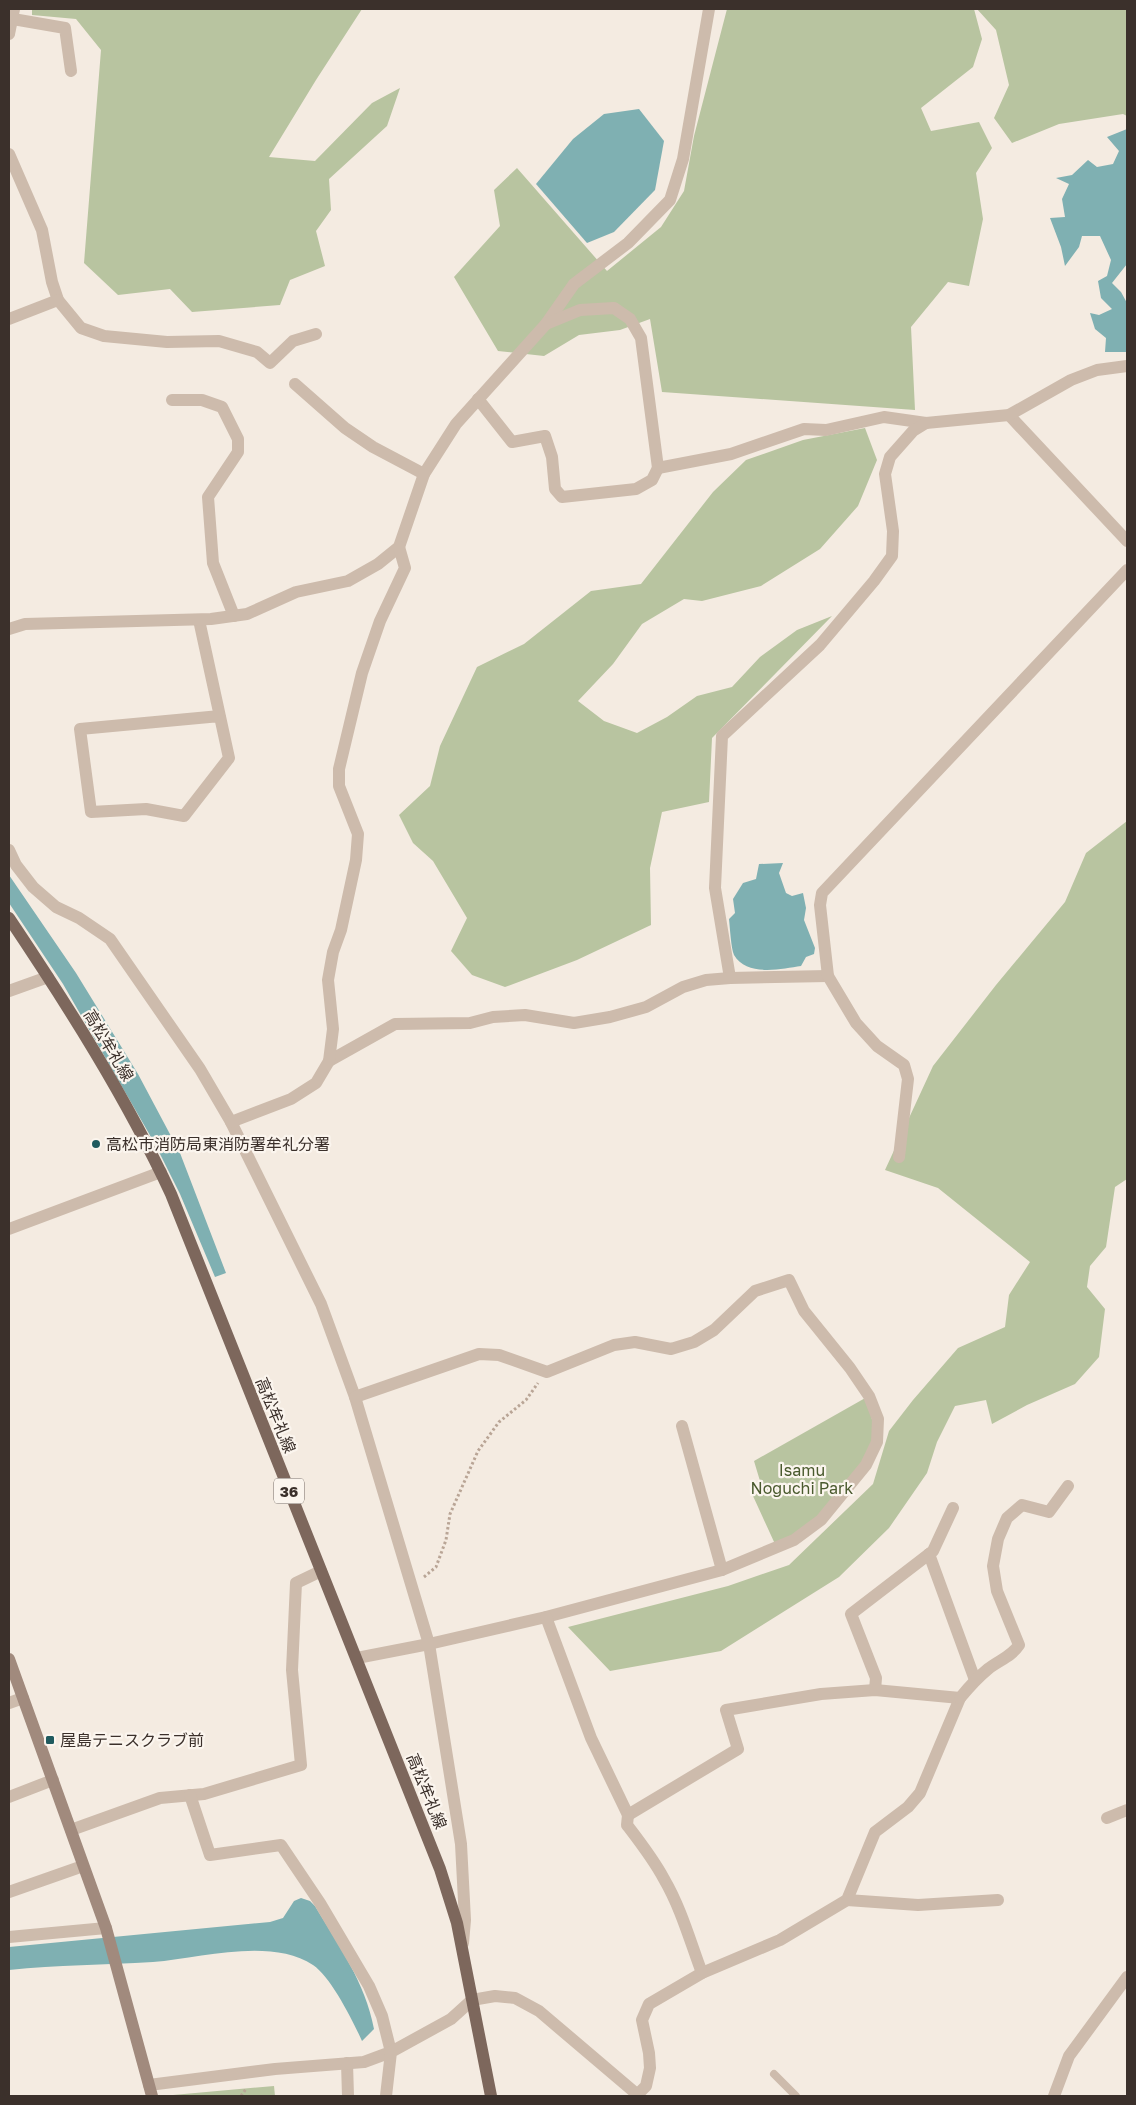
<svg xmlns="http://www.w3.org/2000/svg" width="1136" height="2105" font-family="'Golos Text','Noto Sans JP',sans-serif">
  <rect width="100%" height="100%" fill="#f4ebe1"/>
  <g fill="#b8c4a0">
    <path d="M32 9H362L316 80 269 157 315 161 372 103 400 88 387 126 329 179 331 210 316 231 325 266 290 280 280 305 192 312 170 289 118 295 84 263 101 50 76 19 32 15Z"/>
    <path d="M727 9H974L982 39 973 67 921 108 931 131 979 122 992 148 976 173 983 219 969 286 948 282 911 327 915 410 662 392 650 319 620 330 579 335 544 356 498 351 454 277 500 226 494 190 517 168 607 271 661 227 684 191 694 136Z"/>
    <path d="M977 9H1127V116L1123 114 1059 124 1012 143 994 118 1009 85 996 30Z"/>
    <path d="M865 428 877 460 858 506 820 549 761 586 702 601 684 599 642 624 613 664 578 701 604 721 637 733 667 717 697 696 732 687 760 657 797 630 832 616 712 738 709 802 662 812 650 868 651 925 577 960 505 987 472 975 451 951 467 918 433 861 413 843 399 815 430 786 440 746 477 667 524 644 591 591 641 584 713 492 746 460 803 440Z"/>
    <path d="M1127 821V1179L1115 1187 1106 1247 1090 1266 1087 1287 1105 1309 1099 1357 1075 1384 1027 1405 992 1424 986 1400 955 1406 937 1442 927 1473 889 1528 839 1577 721 1651 610 1671 568 1627 728 1586 789 1565 873 1484 889 1431 913 1400 958 1348 1005 1327 1009 1295 1030 1262 938 1188 885 1170 933 1066 996 985 1065 902 1086 853Z"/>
    <path d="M867 1397 877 1442 821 1520 775 1544 753 1496 763 1491 754 1461Z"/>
    <path d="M274 2086 275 2096 173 2095Z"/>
  </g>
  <g fill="#7fb0b2">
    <path d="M639 109 664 141 655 190 614 232 587 243 536 184 573 139 604 114Z"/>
    <path d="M1127 129V264L1112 283 1121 292 1127 303V352H1105L1106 338 1095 329 1090 313 1099 315 1112 309 1101 298 1098 281 1107 276 1111 260 1100 236H1082L1079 247 1065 266 1061 247 1050 218 1065 217 1062 199 1069 184 1056 178 1072 175 1088 160 1097 167 1113 164 1119 151 1107 137Z"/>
    <path d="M783 863 779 873 786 893 792 896 803 893 806 908 804 920 815 948 814 954 806 957 801 966C781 969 747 977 734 955 731 948 730 928 729 919L735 913 733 899 743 883 756 879 759 864Z"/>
    <path d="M9 875 76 973 138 1074 180 1153 226 1273 215 1277 180 1194 155 1144 63 984 9 903Z"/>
    <path d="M301 1898 310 1901 315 1906C339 1946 365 1982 374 2029L362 2041C353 2021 331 1977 313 1965 271 1937 200 1958 153 1962 105 1965 57 1965 9 1970V1947L270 1922 283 1918 294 1901Z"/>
  </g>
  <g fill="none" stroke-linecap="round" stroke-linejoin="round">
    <g stroke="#b9a596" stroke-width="3" stroke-dasharray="2.5 2.5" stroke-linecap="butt">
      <path d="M424 1577 436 1567 446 1540 450 1514 478 1451 499 1422 526 1400 538 1383"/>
      <path d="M241 2096 246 2089"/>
    </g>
    <path stroke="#cdbbac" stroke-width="8" d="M774 2074 796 2096"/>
    <g stroke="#cdbbac" stroke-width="12">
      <path d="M9 21 13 19 65 28 71 71"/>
      <path d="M9 34 14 9"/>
      <path d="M9 154 42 230 52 282 58 300 81 328 104 336 167 342 219 341 257 352 270 363 293 341 316 334"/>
      <path d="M9 319 58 300"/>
      <path d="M546 324 574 284 628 243 670 200 683 159 709 9"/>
      <path d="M295 384 345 428 373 447 424 474"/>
      <path d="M478 399 512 442 545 436 552 457 555 489 562 497 636 489 652 480 658 468"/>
      <path d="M172 400H202L222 407 238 439V452L208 497 213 563 234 616"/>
      <path d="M1009 415 1127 541"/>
      <path d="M199 620 229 758 184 816 146 809 91 812 80 729 220 716"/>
      <path d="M9 629 25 624 211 619 247 614 296 592 348 581 378 564 399 547 424 474 456 424 546 324 580 310 614 308 630 319 641 338 658 468 731 454 804 429 826 430 884 417 926 423 1009 415 1071 380 1097 370 1127 366"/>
      <path d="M9 850 16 865 33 887 56 907 79 918 110 939 200 1069 231 1122 321 1304 355 1397 429 1644 461 1844 465 1920 463 1943"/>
      <path d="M730 978 715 888 722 736 820 645 874 581 892 556 893 531 885 474 890 457 913 431 926 423"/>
      <path d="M9 991 48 977"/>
      <path d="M329 1061 395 1024 470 1023 493 1017 525 1015 574 1023 610 1017 646 1007 683 987 706 980 730 978 828 976"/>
      <path d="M231 1122 291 1099 316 1083 329 1061 333 1029 328 980 333 952 341 930 356 860 358 834 339 786V769L362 673 380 621 405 568 399 547"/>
      <path d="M899 1157 908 1079 904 1065 877 1046 856 1023 828 976 820 905 822 893 1127 570"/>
      <path d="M9 1229 161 1172"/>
      <path d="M355 1397 479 1354 499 1355 547 1372 614 1345 635 1342 671 1349 694 1342 714 1330 755 1291 789 1280 804 1311 850 1368 869 1396 878 1419 877 1442 866 1465 821 1520 794 1540 722 1570 546 1617 429 1644 357 1658"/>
      <path d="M682 1426 722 1570"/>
      <path d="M929 1554 975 1680"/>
      <path d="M546 1617 591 1738 628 1815 738 1749 726 1710 821 1694 875 1690 960 1698 920 1793 908 1807 875 1832 847 1900 780 1940 702 1973 649 2004 642 2020 649 2053 650 2068 646 2086 637 2095"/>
      <path d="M875 1690 876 1678 851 1614 933 1551 953 1508"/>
      <path d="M960 1698C969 1687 977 1678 988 1669 999 1660 1011 1657 1019 1645L997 1591 993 1566 998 1539 1007 1518 1022 1505 1049 1512 1068 1486"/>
      <path d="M9 1703 23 1698"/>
      <path d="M9 1797 53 1780"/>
      <path d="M628 1815 627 1825C640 1842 654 1860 664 1879 681 1908 690 1941 702 1973"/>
      <path d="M1107 1818 1127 1810"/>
      <path d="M71 1830 160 1798 204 1794 301 1765 292 1670 296 1583 321 1571"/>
      <path d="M9 1892 83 1866"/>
      <path d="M847 1900 918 1905 998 1900"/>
      <path d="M9 1937 106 1928"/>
      <path d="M347 2063 348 2096"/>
      <path d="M149 2085 275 2069 364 2062 391 2052 382 2016 369 1986 320 1903 281 1845 210 1855 190 1795"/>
      <path d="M386 2096 391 2052 451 2019 472 2000 495 1996 515 1998 539 2011 639 2096"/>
      <path d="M1054 2096 1069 2056 1127 1977"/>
    </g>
    <path stroke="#a18a7d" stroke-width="12" d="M9 1659 106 1928 152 2096"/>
    <path stroke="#7d675c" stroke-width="12" d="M9 918C68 1006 126 1097 171 1194L440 1869 457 1923 491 2096"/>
  </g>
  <g fill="#1f5a5e" stroke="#fbf5ee" stroke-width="2">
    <circle cx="96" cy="1144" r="5"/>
    <rect x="45" y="1735" width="10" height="10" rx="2.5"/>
  </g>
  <g text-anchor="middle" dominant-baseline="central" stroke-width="4.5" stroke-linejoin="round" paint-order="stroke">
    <rect fill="#fbf5ee" stroke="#756b66" stroke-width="1" x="274" y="1478.5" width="30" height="25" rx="4"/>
    <g font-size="15" font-weight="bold" fill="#3b302b">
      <text x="289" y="1491">36</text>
    </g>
    <g font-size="16" fill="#3b302b" stroke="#fbf5ee">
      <text transform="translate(109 1045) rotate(59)">高松牟礼線</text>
      <text transform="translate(276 1415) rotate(68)">高松牟礼線</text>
      <text transform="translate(427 1791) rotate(68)">高松牟礼線</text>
    </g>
    <g font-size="16" fill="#3b302b" stroke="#fbf5ee" text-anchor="start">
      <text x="106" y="1144">高松市消防局東消防署牟礼分署</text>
      <text x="60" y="1740">屋島テニスクラブ前</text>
    </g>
    <g font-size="16" fill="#4a5a2e" stroke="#fbf5ee">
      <text x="802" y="1470">Isamu<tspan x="802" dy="18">Noguchi Park</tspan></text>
    </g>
  </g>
  <rect width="1136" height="2105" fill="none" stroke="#3b302b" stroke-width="20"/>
</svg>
